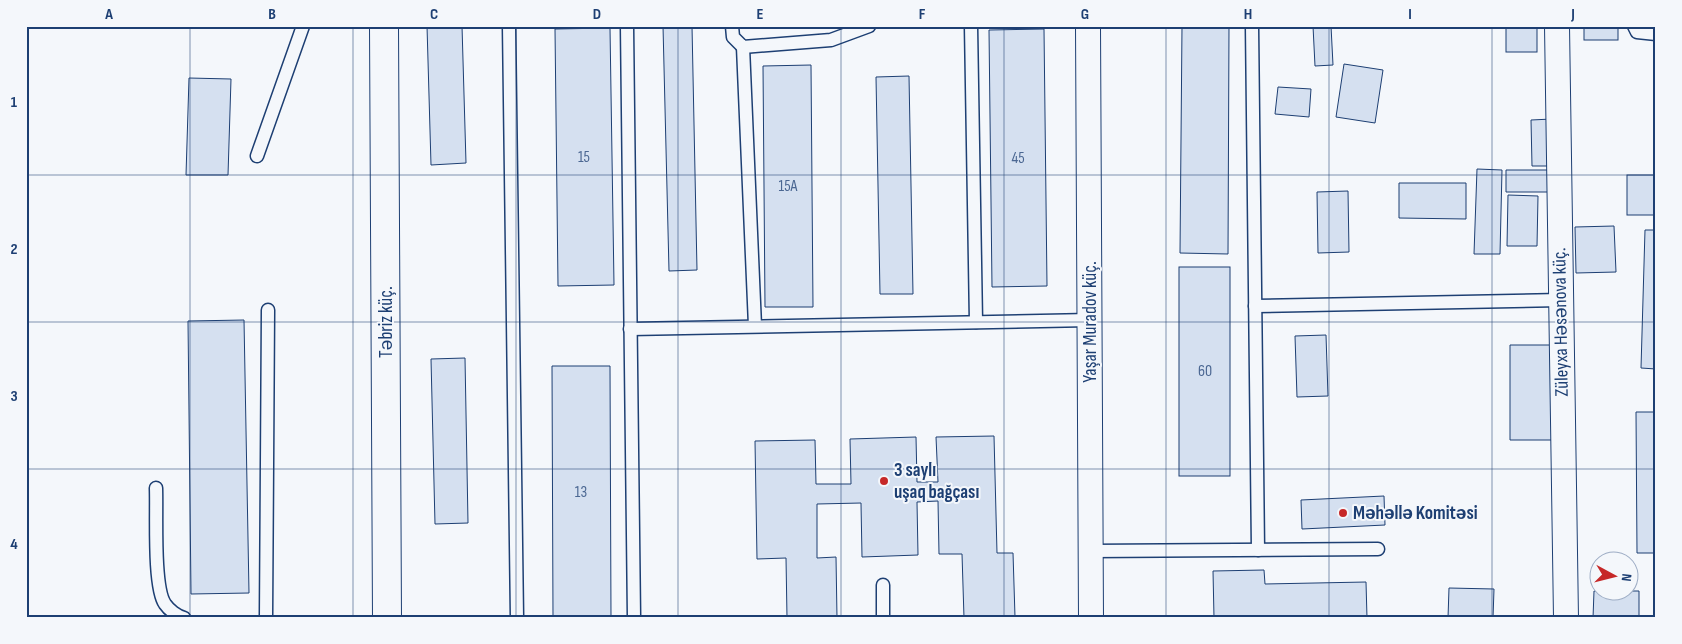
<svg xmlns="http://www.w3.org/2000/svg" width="1682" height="644" font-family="'Sofia Sans Condensed',sans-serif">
  <rect width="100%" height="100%" fill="#f4f7fb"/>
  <g fill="#d5e0f0" stroke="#1d3f73">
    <path d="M427 26H462L466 163 431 165Z"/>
    <path d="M663 26H692L697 270 669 271Z"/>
    <path d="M1182 26H1229L1228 254 1180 253Z"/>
    <path d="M1313 26H1331L1333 65 1315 66Z"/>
    <rect x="1506" y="26" width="31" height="26"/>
    <rect x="1584" y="26" width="34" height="14"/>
    <path d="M610 28 614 285 558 286 555 29Z"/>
    <path d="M1044 29 1047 286 992 287 989 30Z"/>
    <path d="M1344 64 1383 70 1375 123 1336 117Z"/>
    <path d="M811 65 813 307H765L763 66Z"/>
    <path d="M909 76 913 294H880L876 77Z"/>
    <path d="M189 78 231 79 228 175H186Z"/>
    <path d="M1278 87 1311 89 1309 117 1275 114Z"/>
    <path d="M1552 119 1553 166H1532L1531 120Z"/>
    <path d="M1477 169 1502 170 1500 254H1474Z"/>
    <path d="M1506 170H1554L1553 192H1506Z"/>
    <rect x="1627" y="175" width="29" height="40"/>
    <path d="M1399 183H1466V219L1399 218Z"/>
    <path d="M1348 191 1349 252 1318 253 1317 192Z"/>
    <path d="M1508 195 1538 196 1537 246H1507Z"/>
    <path d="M1614 226 1616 272 1576 273 1575 227Z"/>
    <path d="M1645 230H1656V369L1641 368Z"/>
    <rect x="1179" y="267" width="51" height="209"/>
    <path d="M244 320 249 593 191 594 188 321Z"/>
    <path d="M1326 335 1328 396 1297 397 1295 336Z"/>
    <path d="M1510 345H1554L1555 440H1510Z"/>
    <path d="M465 358 468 523 435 524 431 359Z"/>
    <path d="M552 366H610L611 618H553Z"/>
    <path d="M1636 412H1656V553H1637Z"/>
    <path d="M994 436 997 553H1013L1015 617 964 618 962 554H939L938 501 917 502 918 555 862 557 861 503 817 504V558L836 557 837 618H787L786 558 757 559 755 441 815 440 816 484H851L850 439 916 437 917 482H938L936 437Z"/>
    <path d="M1384 496 1385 525 1302 529 1301 500Z"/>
    <path d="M1264 570 1265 584 1366 582 1367 618H1214L1213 571Z"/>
    <path d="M1449 588 1494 589 1493 618H1448Z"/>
    <path d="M1594 591H1639V618H1593Z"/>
  </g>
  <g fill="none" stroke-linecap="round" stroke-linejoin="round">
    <g stroke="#1d3f73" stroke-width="15">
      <g id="lane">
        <path d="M509 26 517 618"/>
        <path d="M627 26 634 618"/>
        <path d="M732 26 733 37 743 47 831 40 869 26"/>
        <path d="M971 26 976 322"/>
        <path d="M1252 26 1258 550"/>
        <path d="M1634 26 1637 32 1656 34"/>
        <path d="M743 47 755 326"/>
        <path d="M257 156 303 26"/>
        <path d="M1255 306 1561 300"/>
        <path d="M630 329 1090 320"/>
        <path d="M156 488C157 512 153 587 165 604 169 610 177 616 184 618"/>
        <path d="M1090 551 1378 549"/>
        <path d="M883 585V618"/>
        <path d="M266 618 268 310"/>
      </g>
    </g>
    <g stroke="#1d3f73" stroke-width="26">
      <g id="street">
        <path d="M1088 26 1091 618"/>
        <path d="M1557 26 1566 618"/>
      </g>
    </g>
    <g stroke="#1d3f73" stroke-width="30">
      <path id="secondary" d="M384 26 387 618"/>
    </g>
    <use href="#lane" stroke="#f4f7fb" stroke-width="12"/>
    <use href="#street" stroke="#f4f7fb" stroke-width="24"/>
    <use href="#secondary" stroke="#f4f7fb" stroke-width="28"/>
  </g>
  <path fill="none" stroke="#1d3f73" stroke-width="1" stroke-opacity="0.55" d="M190 26V618M353 26V618M516 26V618M678 26V618M841 26V618M1004 26V618M1166 26V618M1329 26V618M1492 26V618M26 175H1656M26 322H1656M26 469H1656"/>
  <g fill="#c62828" stroke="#f4f7fb" stroke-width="2">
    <circle cx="884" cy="481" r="5"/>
    <circle cx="1343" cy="513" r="5"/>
  </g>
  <g text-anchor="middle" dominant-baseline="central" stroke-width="4" stroke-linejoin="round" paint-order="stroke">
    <g font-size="16" fill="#4b6792">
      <text x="584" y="157">15</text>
      <text x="1018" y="158">45</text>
      <text x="788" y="186">15A</text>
      <text x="1205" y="371">60</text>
      <text x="581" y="492">13</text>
    </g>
    <g font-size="19" fill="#1d3f73" stroke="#f4f7fb">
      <text transform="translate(386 322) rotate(-90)">Təbriz küç.</text>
      <text transform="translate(1090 322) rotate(-90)">Yaşar Muradov küç.</text>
      <text transform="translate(1561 322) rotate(-91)">Züleyxa Həsənova küç.</text>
    </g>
    <g font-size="19" font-weight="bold" fill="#1d3f73" stroke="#f4f7fb" text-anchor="start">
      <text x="894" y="470">3 saylı<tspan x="894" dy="22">uşaq bağçası</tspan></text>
      <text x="1353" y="513">Məhəllə Komitəsi</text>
    </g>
  </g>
  <rect width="1682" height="644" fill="none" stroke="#f4f7fb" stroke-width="55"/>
  <g transform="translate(1614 576) rotate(97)"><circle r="24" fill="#f4f7fb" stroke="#9eadc5"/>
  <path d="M0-4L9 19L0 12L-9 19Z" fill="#c62828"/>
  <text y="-8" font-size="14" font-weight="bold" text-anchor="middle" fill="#1d3f73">N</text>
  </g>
  <rect x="28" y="28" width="1626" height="588" fill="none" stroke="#1d3f73" stroke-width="2"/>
  <g font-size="16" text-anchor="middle" font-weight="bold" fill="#1d3f73">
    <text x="109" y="19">A</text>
    <text x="272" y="19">B</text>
    <text x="434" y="19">C</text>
    <text x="597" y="19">D</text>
    <text x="760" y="19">E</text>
    <text x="922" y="19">F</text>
    <text x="1085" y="19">G</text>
    <text x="1248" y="19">H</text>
    <text x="1410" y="19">I</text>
    <text x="1573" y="19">J</text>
    <text x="14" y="107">1</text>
    <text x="14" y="254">2</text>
    <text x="14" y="401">3</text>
    <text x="14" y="549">4</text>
  </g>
</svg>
